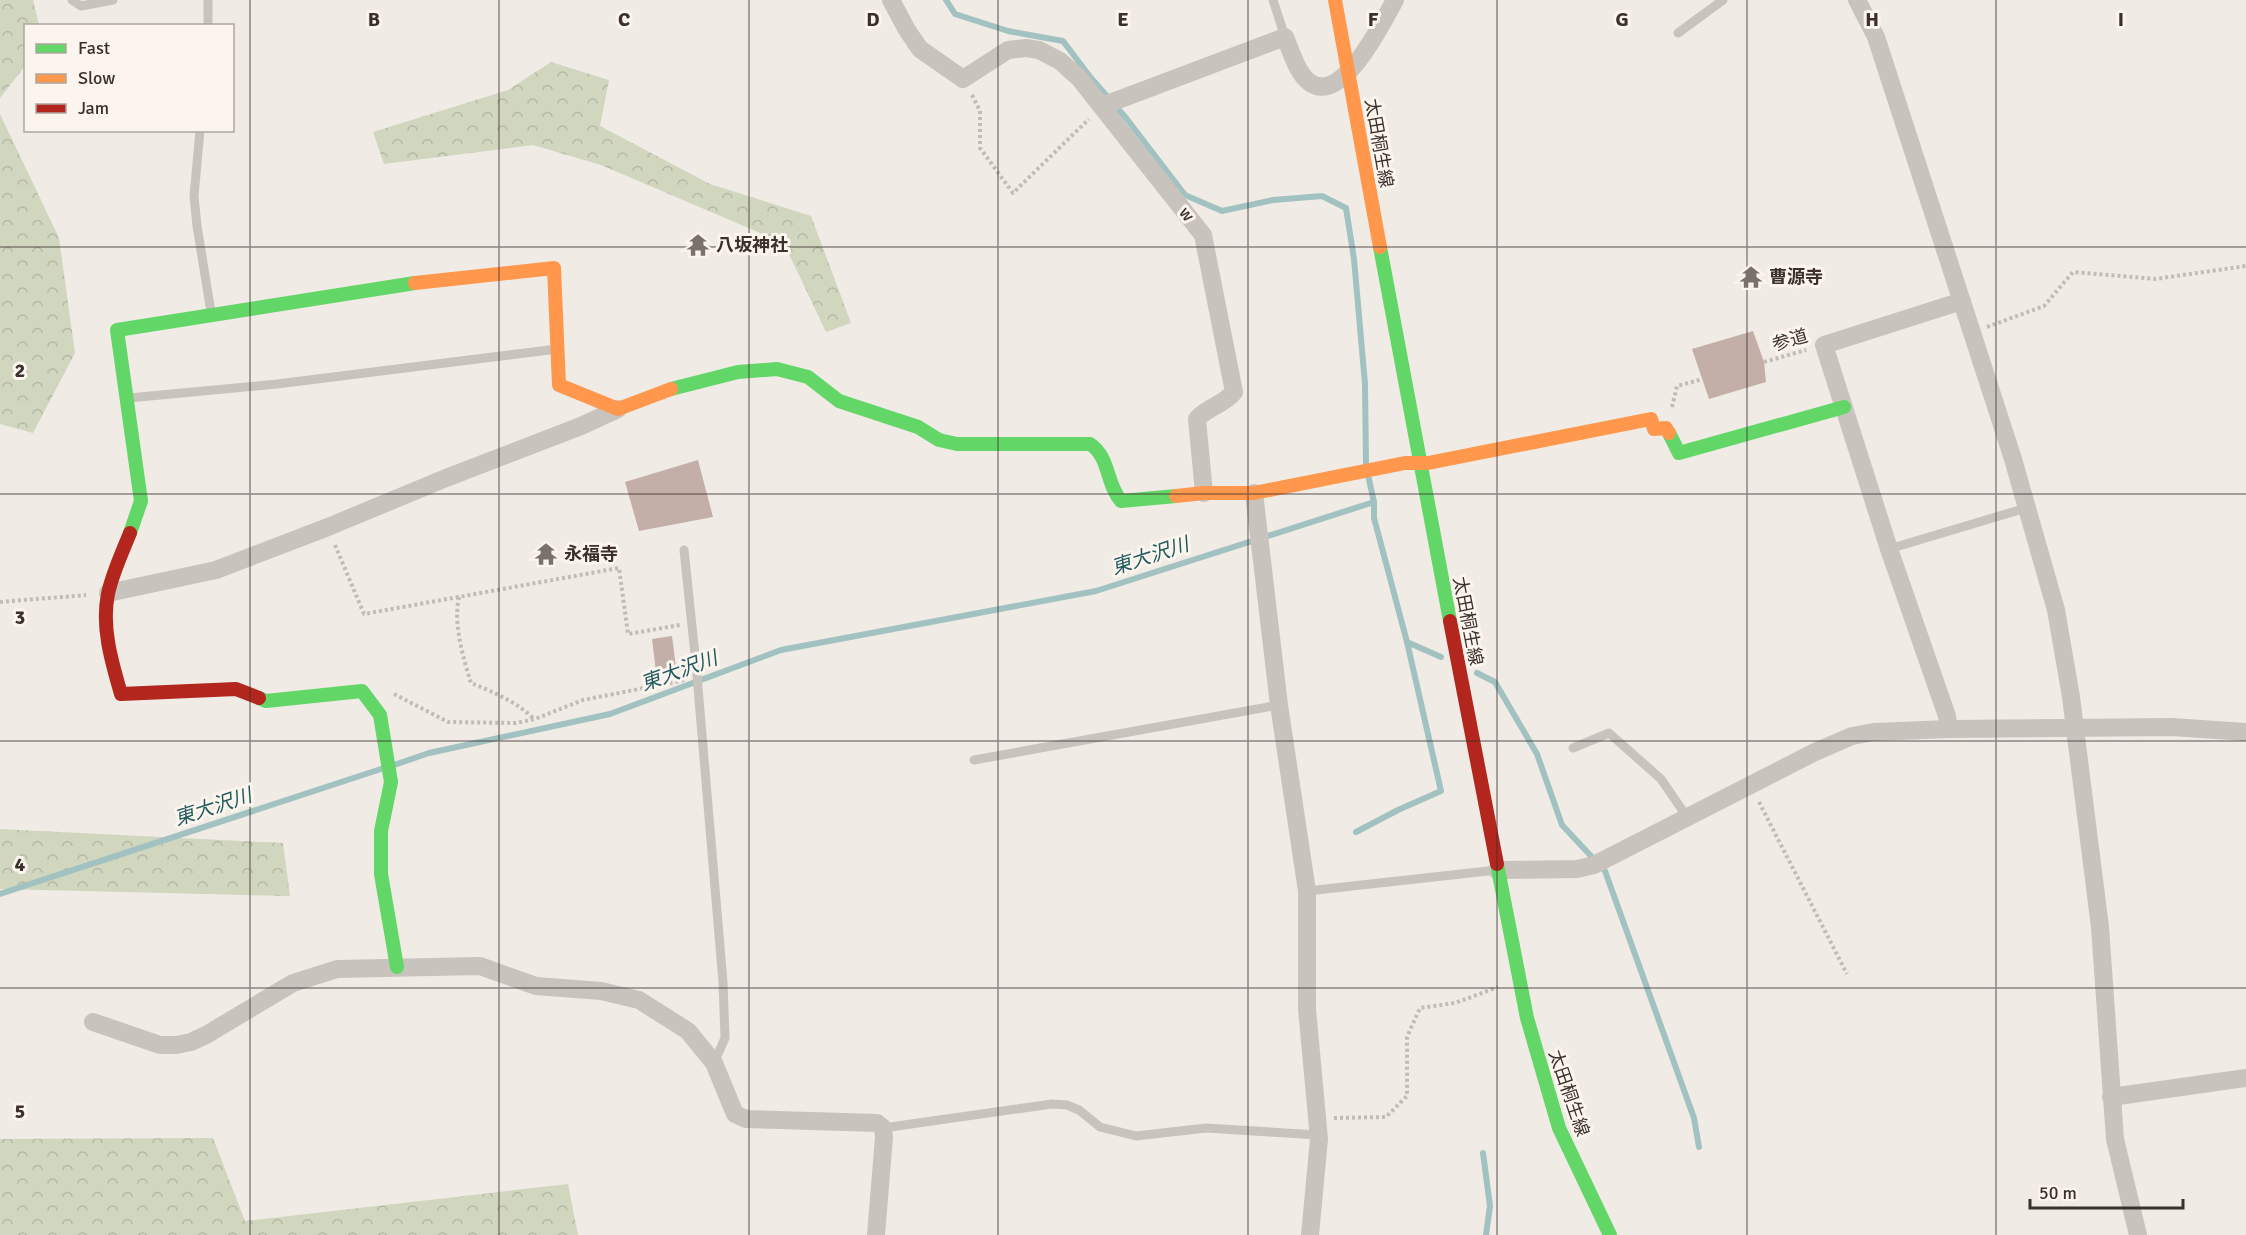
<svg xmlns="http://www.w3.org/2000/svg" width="2246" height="1235" font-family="Signika,'Noto Sans JP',sans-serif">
  <defs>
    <pattern id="forest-crowns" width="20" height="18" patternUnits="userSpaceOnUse" patternTransform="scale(1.5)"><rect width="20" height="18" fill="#d1d6bf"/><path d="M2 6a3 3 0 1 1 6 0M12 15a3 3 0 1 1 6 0" fill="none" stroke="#b4b8a4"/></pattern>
  </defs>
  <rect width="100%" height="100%" fill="#f0ebe5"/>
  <g fill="url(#forest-crowns)">
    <path d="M0 0H33L39 25 26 26 25 66 0 98Z"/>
    <path d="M551 62 609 80 600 126 710 184 811 216 851 323 826 332 788 252 758 232 601 165 533 145 384 164 373 132 508 90Z"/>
    <path d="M0 114 59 238 75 353 33 433 0 424Z"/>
    <path d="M0 829 283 843 290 896 0 889Z"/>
    <path d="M213 1138 245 1221 568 1184 578 1235H0V1139Z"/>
  </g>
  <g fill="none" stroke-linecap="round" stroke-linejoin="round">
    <g stroke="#a1c2c1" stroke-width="6">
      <path d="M946 0 955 14 1008 31 1063 41 1091 78 1126 118 1185 195 1222 211 1273 200 1322 196 1346 208 1354 259 1365 384 1366 465"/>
      <path d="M1368 475 1374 502V518L1407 642 1441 657"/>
      <path d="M1477 673 1495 682 1537 754 1562 825 1605 871 1694 1118 1699 1147"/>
      <path d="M394 765 429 753 610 714 781 650 1096 591 1374 502"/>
      <path d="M1356 832 1398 810 1441 791 1407 642"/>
      <path d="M0 894 384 768"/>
      <path d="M1483 1153 1490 1206 1486 1235"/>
    </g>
  </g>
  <g fill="#c3afa7">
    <path d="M1753 331 1764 362 1766 382 1709 399 1692 349Z"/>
    <path d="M698 460 713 517 639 531 625 482Z"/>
    <path d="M672 636 676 668 656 672 652 639Z"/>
  </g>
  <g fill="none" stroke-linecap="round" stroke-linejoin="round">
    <g stroke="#c2bbb6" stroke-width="4" stroke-dasharray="3 3" stroke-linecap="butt">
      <path d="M972 95 980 111V148L1013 193 1089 119"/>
      <path d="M1987 327 2044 306 2073 272 2155 279 2246 266"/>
      <path d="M1764 362 1806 350"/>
      <path d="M1672 407 1677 386 1703 379"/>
      <path d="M335 545 364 614 619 568 628 634 680 625"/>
      <path d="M459 597C453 624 463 657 471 683 493 692 517 702 534 719"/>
      <path d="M0 602 86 595"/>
      <path d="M394 694 448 722 516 723 535 719 583 700 685 680"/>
      <path d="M1759 802 1847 974"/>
      <path d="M1334 1118 1386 1117 1407 1096V1037L1420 1008 1455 1003 1498 987"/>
    </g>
    <g stroke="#c9c3be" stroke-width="9">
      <path d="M72 0 81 6 113 0"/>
      <path d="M208 0V26"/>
      <path d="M1273 0 1285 37"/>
      <path d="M1678 33 1723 0"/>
      <path d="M200 130 194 196 197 226 211 312"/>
      <path d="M129 398 277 384 557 349"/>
      <path d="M1889 549 2026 508"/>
      <path d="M684 550 696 664 723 982 725 1038 714 1063"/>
      <path d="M1573 748 1609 733 1661 779 1687 817"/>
      <path d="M974 760 1279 705"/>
      <path d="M1307 891 1497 870"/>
      <path d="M883 1128 1052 1104 1067 1105 1079 1110 1100 1127 1136 1136 1206 1128 1318 1135"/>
    </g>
    <g stroke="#c9c3be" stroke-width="18">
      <path d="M891 0 907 30 920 49 963 79 1008 50 1026 48 1039 50 1060 61 1079 78 1203 235 1234 392C1225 404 1207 407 1197 419L1204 493"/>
      <path d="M1857 0 1876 37 2013 459 2056 610 2071 697 2100 927 2115 1139 2138 1235"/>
      <path d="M1102 106 1285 37C1291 51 1297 73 1309 82 1342 107 1383 21 1395 0"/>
      <path d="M1254 493 1279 705 1307 891V1009L1319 1139 1310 1235"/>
      <path d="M108 593 216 570 328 527 446 478 581 426 618 409"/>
      <path d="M1949 729 1947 716 1889 549 1824 345 1962 301"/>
      <path d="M1497 870 1577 869 1594 865 1815 752 1852 736 1874 732 1949 729 2172 727 2246 732"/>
      <path d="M93 1022 160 1045H176L191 1042 206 1035 293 983 337 969 480 966 536 986 601 991 639 1000 688 1031 714 1063 735 1114 746 1119 877 1123 883 1128 884 1137 876 1235"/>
      <path d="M2111 1097 2246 1078"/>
    </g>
    <g stroke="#63d668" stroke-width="14">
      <path d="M1380 247 1450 621"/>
      <path d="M671 389 738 372 777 369 808 377 839 401 918 427 939 440 957 444H1090C1110 457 1106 484 1121 501L1176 496"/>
      <path d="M1669 433 1679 453 1844 407"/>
      <path d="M130 533 141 501 117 330 415 283"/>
      <path d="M259 698 266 701 362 691 380 715 391 782 381 831V874L397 967"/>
      <path d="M1497 864 1527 1018 1559 1128 1610 1235"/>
    </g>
    <g stroke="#ff974d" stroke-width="14">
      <path d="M1335 0 1380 247"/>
      <path d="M415 283 554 268 559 385 618 409 671 389"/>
      <path d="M1176 496 1204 493H1254L1405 463H1428L1651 419 1654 429 1666 428 1669 433"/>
    </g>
    <g stroke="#b3261e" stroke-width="14">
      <path d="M130 533C122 553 112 574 108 594 101 627 112 663 121 694L236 689 259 698"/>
      <path d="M1450 621 1497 864"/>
    </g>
  </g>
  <path fill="none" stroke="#3b302b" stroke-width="1.5" stroke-opacity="0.55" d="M250 0V1235M499 0V1235M749 0V1235M998 0V1235M1248 0V1235M1497 0V1235M1747 0V1235M1996 0V1235M0 247H2246M0 494H2246M0 741H2246M0 988H2246"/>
  <defs>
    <g id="temple-bare" transform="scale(1.8)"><path d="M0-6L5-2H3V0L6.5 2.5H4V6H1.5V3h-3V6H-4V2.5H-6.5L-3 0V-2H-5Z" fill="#7a716c" stroke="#fbf5ee" stroke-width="2.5" paint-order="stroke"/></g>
  </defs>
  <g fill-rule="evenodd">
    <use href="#temple-bare" x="698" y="245"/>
    <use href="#temple-bare" x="1751" y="277"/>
    <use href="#temple-bare" x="546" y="554"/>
  </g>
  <g text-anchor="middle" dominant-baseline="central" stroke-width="6" stroke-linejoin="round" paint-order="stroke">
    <g font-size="18" fill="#3b302b" stroke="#fbf5ee">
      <text transform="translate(1379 143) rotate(80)">太田桐生線</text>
      <text transform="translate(1187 214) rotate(52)">w</text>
      <text transform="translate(1790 340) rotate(-16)">参道</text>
      <text transform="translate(1468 621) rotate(79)">太田桐生線</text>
      <text transform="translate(1569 1093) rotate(71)">太田桐生線</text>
    </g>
    <g font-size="18" font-weight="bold" fill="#3b302b" stroke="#fbf5ee" text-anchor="start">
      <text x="716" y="245">八坂神社</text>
      <text x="1769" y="277">曹源寺</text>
      <text x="564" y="554">永福寺</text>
    </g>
    <g font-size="20" font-style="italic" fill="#1f5a5e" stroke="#fbf5ee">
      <text transform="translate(1150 556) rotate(-18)">東大沢川</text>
      <text transform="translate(679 671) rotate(-20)">東大沢川</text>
      <text transform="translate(213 807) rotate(-18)">東大沢川</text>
    </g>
  </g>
  <g font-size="20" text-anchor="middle" font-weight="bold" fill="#3b302b" stroke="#fbf5ee" stroke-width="6" stroke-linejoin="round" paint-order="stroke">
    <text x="374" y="26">B</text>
    <text x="624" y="26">C</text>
    <text x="873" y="26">D</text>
    <text x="1123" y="26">E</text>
    <text x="1373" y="26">F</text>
    <text x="1622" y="26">G</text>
    <text x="1872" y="26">H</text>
    <text x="2121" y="26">I</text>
    <text x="20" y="377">2</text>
    <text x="20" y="624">3</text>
    <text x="20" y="871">4</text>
    <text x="20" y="1118">5</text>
  </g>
  <rect x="24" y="24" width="210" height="108" fill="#fbf5ee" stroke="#aea6a0" stroke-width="1.5"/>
  <rect x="36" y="44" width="30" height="9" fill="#63d668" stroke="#aea6a0" stroke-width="1.5"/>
  <text x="78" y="54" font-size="18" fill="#3b302b">Fast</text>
  <rect x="36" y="74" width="30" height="9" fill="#ff974d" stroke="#aea6a0" stroke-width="1.5"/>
  <text x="78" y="84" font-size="18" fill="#3b302b">Slow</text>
  <rect x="36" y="104" width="30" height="9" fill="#b3261e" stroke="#aea6a0" stroke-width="1.5"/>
  <text x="78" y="114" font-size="18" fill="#3b302b">Jam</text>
  <path d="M2030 1199v9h153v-9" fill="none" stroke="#3b302b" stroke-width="3"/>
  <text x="2039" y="1199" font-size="18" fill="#3b302b" stroke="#fbf5ee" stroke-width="4.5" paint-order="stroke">50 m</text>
</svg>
